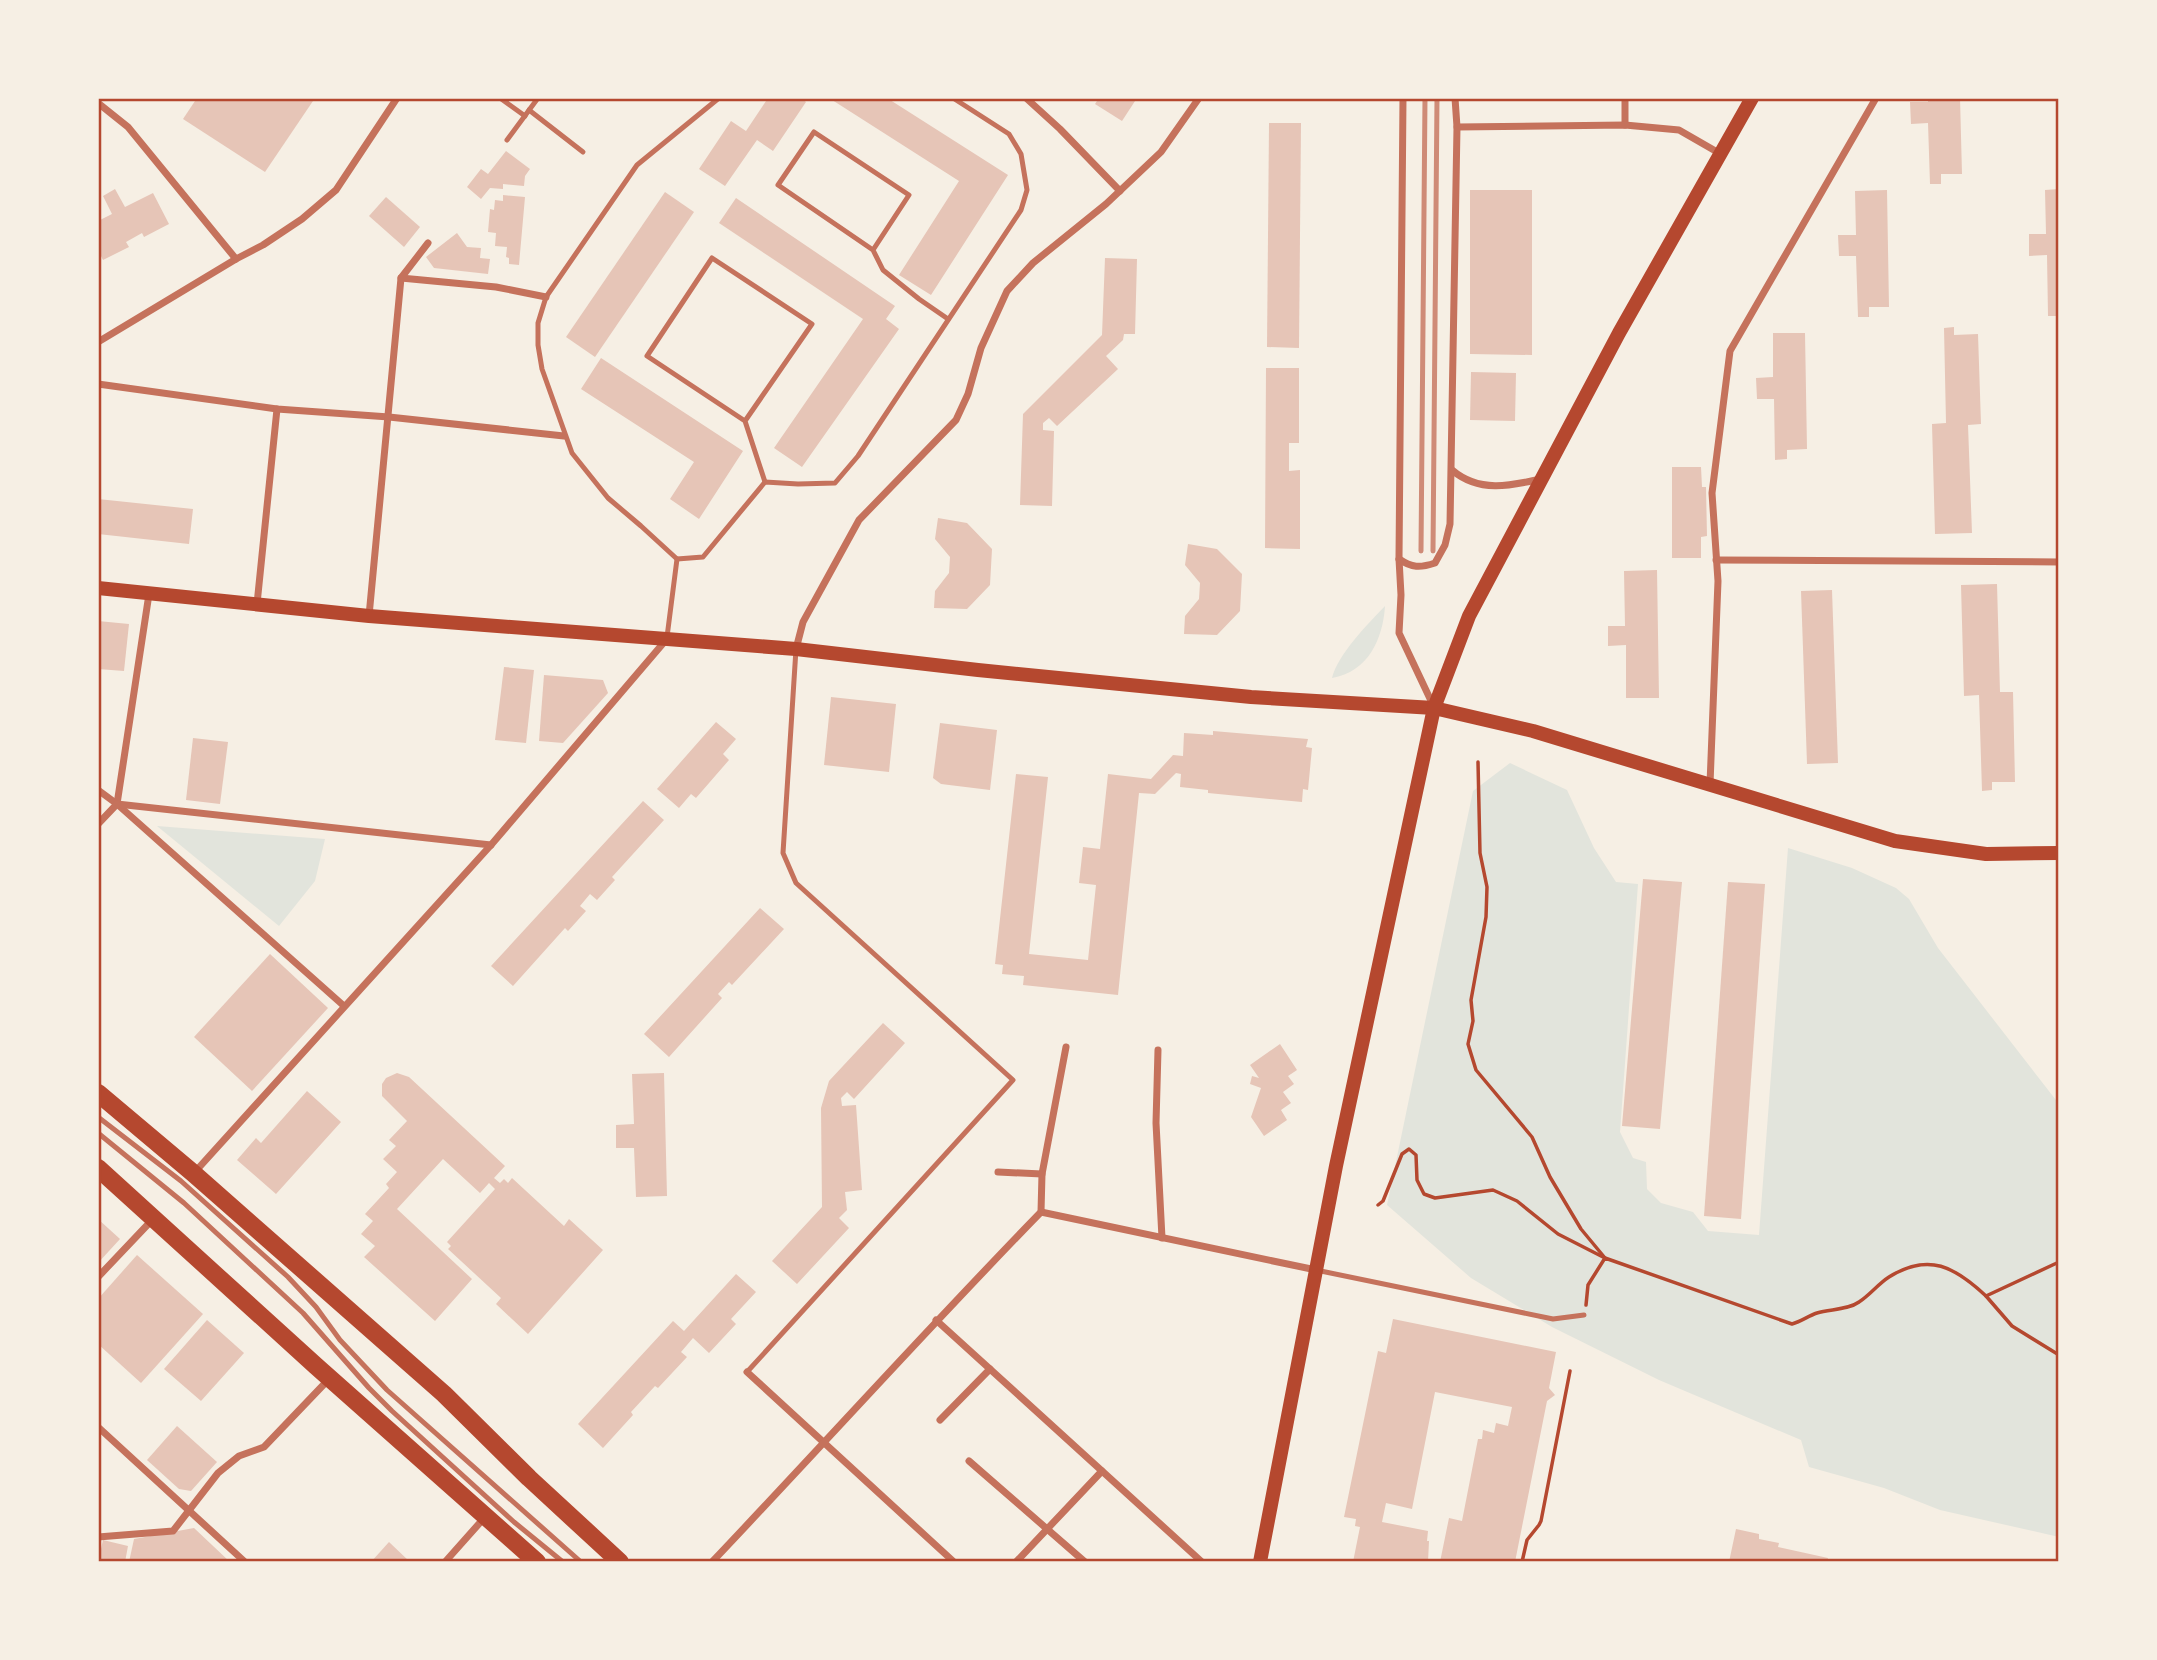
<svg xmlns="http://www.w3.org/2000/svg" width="2157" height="1660" font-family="Manrope,sans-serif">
  <rect width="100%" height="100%" fill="#f6efe4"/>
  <g fill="#e2e4dc">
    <path d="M1385 606C1383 639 1368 672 1332 678 1338 654 1368 624 1385 606Z"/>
    <path d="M1510 763 1567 790 1594 848 1616 882 1638 884 1620 1132 1633 1158 1646 1162 1647 1189 1661 1203 1693 1212 1708 1231 1759 1235 1788 848 1852 868 1896 888 1909 899 1938 948 2059 1104V1537L1940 1510 1884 1488 1809 1467 1801 1440 1659 1380 1552 1327 1471 1278 1387 1205 1473 791Z"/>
    <path d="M157 826 325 839 315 881 279 926Z"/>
  </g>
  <g fill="#e6c5b7">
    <path d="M197 98H315L265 172 183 119Z"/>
    <path d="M768 98H801L806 102 773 151 757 140 725 186 699 169 731 121 746 131Z"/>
    <path d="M829 98H887L1008 175 931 295 899 275 959 181Z"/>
    <path d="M1099 98H1137L1122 121 1095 104Z"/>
    <path d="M1928 98H1960L1962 174H1941V184H1930L1928 123 1911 124 1910 102H1928Z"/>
    <path d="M1269 123H1301L1299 348 1267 347Z"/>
    <path d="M506 151 530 169 525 176 524 186 503 184V189L490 188 481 199 467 187 481 169 488 174Z"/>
    <path d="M115 189 125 207 153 193 169 224 144 237 142 233 126 242 129 247 103 260 98 250V221L112 214 103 196Z"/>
    <path d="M2059 189V316H2048L2047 255 2029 256V234H2046L2045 190Z"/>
    <path d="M1470 190H1532V355L1470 354Z"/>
    <path d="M1887 190 1889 307H1869V317H1858L1856 256H1839L1838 235H1856L1855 191Z"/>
    <path d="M665 192 694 212 595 357 566 337Z"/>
    <path d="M503 195 525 197 519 265 509 264V258L506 257 507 247 495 246 496 233 488 232 490 209 494 210 495 200 503 201Z"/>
    <path d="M386 197 420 227 404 247 369 216Z"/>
    <path d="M736 198 895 306 886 319 899 329 802 467 774 448 863 319 719 223Z"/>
    <path d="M457 233 467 247 481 248 480 258 490 259 488 274 434 268 426 257Z"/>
    <path d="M1105 258 1137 259 1135 334H1124L1123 340 1106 356 1118 369 1057 426 1049 418 1043 423V430L1054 431 1052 506 1020 505 1023 414 1102 335Z"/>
    <path d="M1954 327V335L1978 334 1981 424 1968 425 1972 533 1935 534 1932 424 1946 423 1944 328Z"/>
    <path d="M1773 333H1805L1807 449 1787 450V459L1775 460 1774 399H1757L1756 378 1773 377Z"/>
    <path d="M601 358 743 451 699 519 670 499 694 462 581 389Z"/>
    <path d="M1266 368H1299V443H1289V471L1300 470V549L1265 548Z"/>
    <path d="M1471 372 1516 373 1515 421 1470 420Z"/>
    <path d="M1672 467H1701L1702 487H1706L1707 536 1701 537V558H1672Z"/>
    <path d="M98 499 193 509 189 544 98 534Z"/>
    <path d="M938 518 967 523 992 549 990 585 967 609 934 608 935 591 949 573 950 557 935 539Z"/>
    <path d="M1188 544 1217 549 1242 574 1240 611 1217 635 1184 634 1185 616 1199 599 1200 583 1185 565Z"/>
    <path d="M1657 570 1659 698H1626V645L1608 646V626H1625L1624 571Z"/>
    <path d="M1997 584 2000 692H2013L2015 782H1992V790L1982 791 1979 695 1964 696 1961 585Z"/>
    <path d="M1832 590 1838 763 1807 764 1801 591Z"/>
    <path d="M98 621 129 624 124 671 98 669Z"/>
    <path d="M504 667 534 670 526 743 495 740Z"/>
    <path d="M544 675 603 680 608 693 563 743 539 741Z"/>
    <path d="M831 697 896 704 889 772 824 765Z"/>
    <path d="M716 722 736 739 723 754 729 760 696 798 691 794 679 808 657 789Z"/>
    <path d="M940 723 997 730 990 790 941 784 933 778Z"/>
    <path d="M1213 731 1308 739 1306 747 1312 748 1308 790 1303 789 1302 802 1208 793V790L1180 787 1181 774 1176 773 1155 794 1139 793 1118 995 1023 985 1024 976 1002 974 1003 965 995 964 1016 774 1048 777 1029 954 1088 960 1096 885 1079 883 1083 847 1100 849 1108 774 1151 779 1173 755 1183 756 1184 733 1213 735Z"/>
    <path d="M193 738 228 742 220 804 186 800Z"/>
    <path d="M643 801 664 820 612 877 615 880 597 900 590 894 580 906 586 911 568 931 565 928 513 986 491 966Z"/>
    <path d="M1643 879 1682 882 1660 1129 1622 1126Z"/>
    <path d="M1728 882 1765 884 1741 1219 1704 1216Z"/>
    <path d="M760 908 784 929 732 985 729 982 718 994 722 998 669 1057 644 1034Z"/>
    <path d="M270 954 328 1008 252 1091 194 1037Z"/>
    <path d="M883 1023 905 1043 854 1099 847 1092 841 1098 842 1106 856 1105 862 1190 845 1192 847 1210 839 1218 849 1228 797 1284 772 1261 822 1207 821 1108 829 1081Z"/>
    <path d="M1280 1044 1297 1070 1288 1076 1294 1084 1283 1092 1291 1103 1281 1110 1287 1120 1264 1136 1251 1117 1261 1088 1250 1084 1252 1076 1259 1078 1250 1065Z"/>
    <path d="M397 1073 409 1077 505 1166 494 1178 500 1183 504 1179 508 1183 512 1178 564 1226 569 1219 603 1250 528 1334 496 1304 501 1298 448 1249 451 1246 447 1242 495 1189 489 1183 480 1193 443 1159 397 1209 472 1279 435 1321 364 1257 375 1246 361 1234 373 1221 365 1214 389 1188 386 1184 397 1172 383 1159 396 1146 389 1140 407 1121 382 1096V1084L386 1078Z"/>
    <path d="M664 1073 667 1196 636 1197 634 1148H616V1125L634 1124 632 1074Z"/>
    <path d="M307 1091 341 1122 276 1194 237 1160 256 1138 261 1143Z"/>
    <path d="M98 1219 120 1239 98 1263Z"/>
    <path d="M137 1255 203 1314 141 1383 98 1344V1299Z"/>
    <path d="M736 1274 756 1292 731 1319 736 1324 709 1353 693 1338 681 1352 687 1357 658 1388 655 1386 631 1412 633 1415 603 1448 578 1424 673 1321 684 1331Z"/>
    <path d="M1393 1319 1556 1352 1549 1388 1555 1395 1547 1401 1515 1562H1440L1449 1518 1462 1521 1478 1439H1482L1483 1430 1494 1433 1496 1423 1508 1426 1512 1407 1435 1392 1412 1509 1386 1503 1382 1522 1428 1531 1427 1541H1429L1428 1562H1353L1360 1527 1355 1526 1356 1519 1344 1517 1378 1351 1386 1353Z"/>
    <path d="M207 1320 244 1353 201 1401 164 1369Z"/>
    <path d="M177 1426 217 1462 191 1491 179 1489 147 1460Z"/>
    <path d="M194 1528 230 1562H129L134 1539Z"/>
    <path d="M1736 1529 1759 1534V1539L1779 1543 1778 1547 1828 1558 1827 1562H1729Z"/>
    <path d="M103 1540 128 1546 125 1562H98Z"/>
    <path d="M389 1542 410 1562H371Z"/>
  </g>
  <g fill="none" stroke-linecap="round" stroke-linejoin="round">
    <g stroke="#b5482f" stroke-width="3.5">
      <path d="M1478 762 1480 853 1487 887 1486 917 1471 1000 1473 1021 1468 1044 1476 1070 1532 1137 1550 1177 1581 1229 1605 1258"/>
      <path d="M1378 1205 1383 1201 1402 1154 1409 1149 1416 1155 1417 1180 1424 1194 1435 1198 1493 1190 1517 1201 1558 1234 1603 1257"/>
      <path d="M1986 1296 2012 1326 2059 1355"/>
      <path d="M1586 1305 1588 1285 1605 1258 1792 1324C1802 1321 1808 1316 1817 1313 1830 1309 1848 1310 1859 1302 1870 1295 1878 1284 1889 1277 1929 1252 1955 1267 1986 1296L2059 1262"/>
      <path d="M1522 1562 1527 1540 1539 1525 1541 1521 1570 1371"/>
    </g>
    <g stroke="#c5725c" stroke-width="5">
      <path d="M500 98 525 116"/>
      <path d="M719 98 637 165 546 297 538 323V345L542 369 572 453 608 498 641 526 677 559 703 557 765 482 798 484 835 483 858 456 1021 210 1027 190 1021 154 1009 134 953 98"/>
      <path d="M529 110 583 152"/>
      <path d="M507 140 538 98"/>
      <path d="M873 250 778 185 814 132 909 195 873 250 883 270 919 299 948 319"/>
      <path d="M745 421 647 356 712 258 812 324 745 421 765 482"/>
      <path d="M667 637 677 559"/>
      <path d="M98 1117 181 1181 288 1277 316 1307 340 1340 387 1390 581 1562"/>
      <path d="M98 1133 184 1203 303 1313 369 1388 392 1411 514 1522 563 1562"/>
      <path d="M1316 1270 1553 1319 1584 1315"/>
      <path d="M747 1372 1013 1080 796 883 783 853 796 649"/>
    </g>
    <g stroke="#c5725c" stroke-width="7">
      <path d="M1026 98 1060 129 1120 191"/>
      <path d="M1403 98 1399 559 1401 595 1399 633 1433 705"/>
      <path d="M98 103 128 127 236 259"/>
      <path d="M1625 125V98"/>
      <path d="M1457 127 1625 125 1679 130 1719 153"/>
      <path d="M401 278 496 287 546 297"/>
      <path d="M98 342 236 259 263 245 302 219 336 190 397 98"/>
      <path d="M98 384 277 409 389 417 564 436"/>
      <path d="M1452 470C1479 493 1510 486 1541 479"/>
      <path d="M1399 559C1412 568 1420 568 1435 563L1445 545 1450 524 1457 127 1455 98"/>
      <path d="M1716 560 2059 562"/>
      <path d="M257 604 277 409"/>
      <path d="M369 616 401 278 428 243"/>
      <path d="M796 649 803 622 859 520 956 420 968 394 981 348 1007 291 1033 263 1106 204 1161 152 1199 98"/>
      <path d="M1710 784 1718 581 1712 493 1730 351 1876 98"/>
      <path d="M98 790 117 804 344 1006"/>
      <path d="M117 804 491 845"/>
      <path d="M117 804 149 594"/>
      <path d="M98 824 117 804"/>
      <path d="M1158 1050 1156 1123 1162 1238"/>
      <path d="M998 1172 1042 1174"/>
      <path d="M194 1173 491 845 666 640"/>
      <path d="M1041 1212 1316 1270"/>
      <path d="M98 1277 153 1219"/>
      <path d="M936 1320 1202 1562"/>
      <path d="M747 1372 954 1562"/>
      <path d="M940 1420 990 1369"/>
      <path d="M98 1427 245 1562"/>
      <path d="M969 1461 1085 1562"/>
      <path d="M98 1537 173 1531 218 1473 239 1456 264 1447 329 1379"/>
      <path d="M445 1562 485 1517"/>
      <path d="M712 1562C822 1446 929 1327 1041 1212L1042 1174 1066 1047"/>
      <path d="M1016 1562 1102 1471"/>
    </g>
    <g stroke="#b5482f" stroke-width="14">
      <path d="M98 588 369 616 796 649 978 670 1251 697 1434 708 1533 731 1895 841 1986 854 2059 853"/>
      <path d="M1260 1562 1336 1166 1434 708 1469 616 1619 333 1752 98"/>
    </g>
    <g stroke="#b5482f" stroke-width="18">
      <path d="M98 1093 193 1173 444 1394 529 1478 620 1562"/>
      <path d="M98 1168 316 1366 537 1562"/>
    </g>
    <g stroke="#cf8b77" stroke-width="5">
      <path d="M1421 551 1425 98"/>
      <path d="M1433 551 1437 98"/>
    </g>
  </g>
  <rect width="2157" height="1660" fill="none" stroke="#f6efe4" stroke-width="200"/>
  <rect x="100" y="100" width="1957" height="1460" fill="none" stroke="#b5482f" stroke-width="2.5"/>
</svg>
